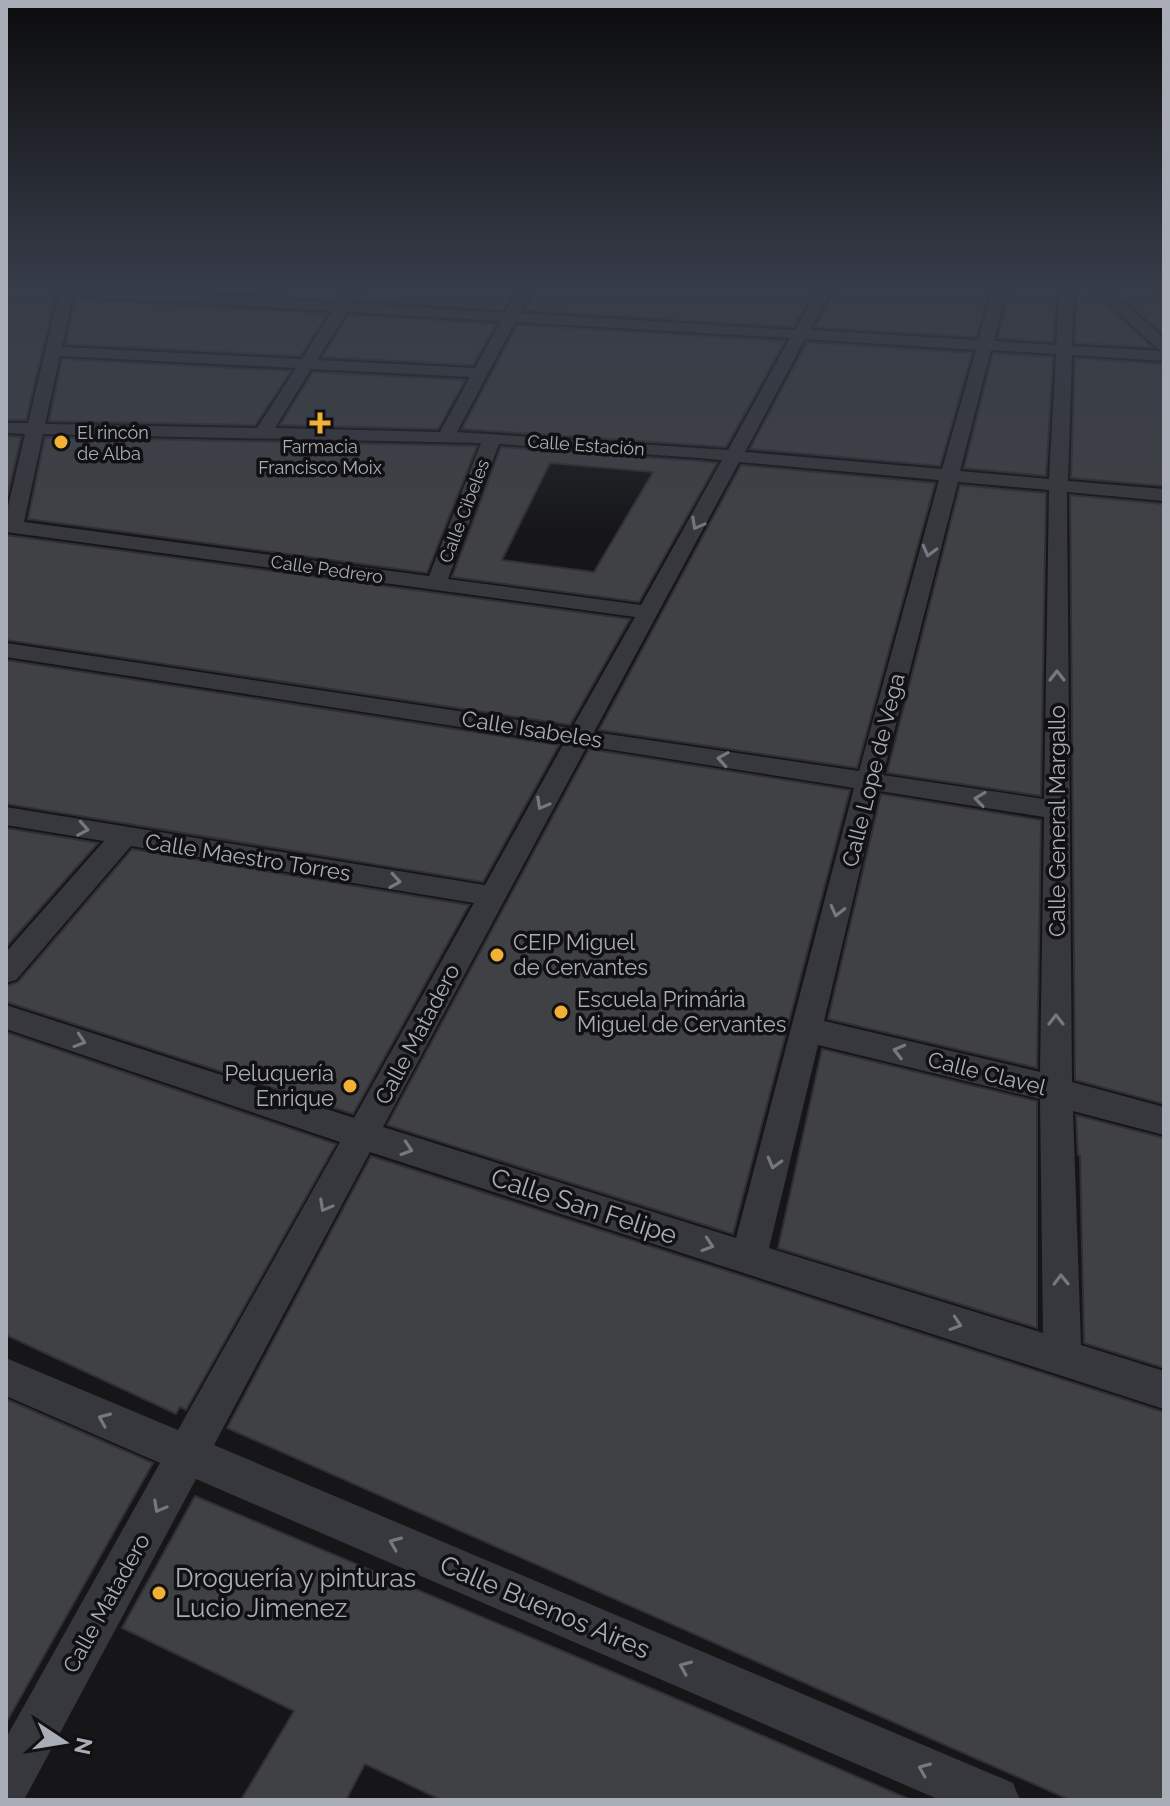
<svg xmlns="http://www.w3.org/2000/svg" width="1170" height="1806" font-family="Raleway,sans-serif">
  <rect width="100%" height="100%" fill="#161618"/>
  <g fill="#404145" stroke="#303034" stroke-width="2" fill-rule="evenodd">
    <path d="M6 284H58L26 420H6Z"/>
    <path d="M98 284H347L336 300Z"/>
    <path d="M367 284H518L503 310 357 300Z"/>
    <path d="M538 284H818L793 327 525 310Z"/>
    <path d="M838 284H991L976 337 815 327Z"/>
    <path d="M1011 284H1057L1053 342 998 338Z"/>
    <path d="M1077 284H1083L1152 347 1075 343Z"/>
    <path d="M1105 284H1149L1164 293V334Z"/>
    <path d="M75 299 327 314 300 356 66 344Z"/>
    <path d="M349 315 496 324 473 365 322 357Z"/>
    <path d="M517 325 785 341 726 447 462 429Z"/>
    <path d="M807 342 972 353 940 466 750 449Z"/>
    <path d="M993 353 1053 357 1046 476 964 468Z"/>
    <path d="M1075 358 1164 364V486L1071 478Z"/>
    <path d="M62 359 291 371 255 425 49 421Z"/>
    <path d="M313 372 465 380 438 429 280 425Z"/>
    <path d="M6 436 21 437 6 502Z"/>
    <path d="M45 437 477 446 427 573 28 519Z"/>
    <path d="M501 447 700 461 717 463 639 602 452 577ZM550 463 653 472 594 572 502 560Z"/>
    <path d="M741 465 935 483 857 768 599 730Z"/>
    <path d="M960 485 1046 493 1041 796 887 773Z"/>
    <path d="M1070 495 1164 504V1104L1075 1080Z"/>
    <path d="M6 535 630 619 570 725 6 640Z"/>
    <path d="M6 660 559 745 483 882 6 804Z"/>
    <path d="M589 749 850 790 733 1234 387 1125Z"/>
    <path d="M881 794 1041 820 1037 1068 828 1019Z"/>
    <path d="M6 828 98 843 6 947Z"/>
    <path d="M132 849 469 905 353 1114 6 1002V986L18 982Z"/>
    <path d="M6 1032 336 1144 186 1410 180 1407 176 1414 6 1335Z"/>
    <path d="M822 1049 1037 1101V1328L778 1248Z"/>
    <path d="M1076 1115 1164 1138V1368L1084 1343 1080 1155H1078Z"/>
    <path d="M371 1156 1164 1412V1800H1070L227 1428Z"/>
    <path d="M6 1399 153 1463 6 1723Z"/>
    <path d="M195 1496 724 1719 911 1800H441L365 1764 346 1800H241L294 1711 122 1628Z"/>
  </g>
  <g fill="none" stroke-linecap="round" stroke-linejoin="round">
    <g fill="#37383d" fill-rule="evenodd">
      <path d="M61 284 338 303 350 284H364L352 303 505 313 521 284H535L520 313 795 330 821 284H835L810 330 978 340 994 284H1008L994 341 1056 345 1060 284H1074L1072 346 1164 351V361L1072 355 1068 481 1164 489V501L1067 492 1072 1082 1164 1107V1135L1073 1111 1081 1345 1164 1371V1409L370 1152 214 1445 1013 1783 1020 1800H940L196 1479 24 1800H6V1738L160 1463 6 1396V1358L178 1430 340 1142 6 1029V1005L354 1118 474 903 131 846 16 980 6 983V952L104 841 6 825V807L485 885 564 743 6 657V643L572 728 635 617 6 532V515L25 434 6 433V423H28ZM73 296 332 311 302 359 62 347ZM347 312 501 321 475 368 317 360ZM515 322 790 338 728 450 457 432ZM805 339 976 350 942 469 745 452ZM991 350 1056 354 1049 479 960 471ZM60 356 296 368 257 428 45 424ZM311 369 470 377 440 432 275 428ZM43 434 481 443 429 576 24 522ZM499 444 700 458 722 460 641 605 448 579ZM739 462 939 480 859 771 594 732ZM958 482 1049 490 1044 799 883 775ZM587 746 854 788 736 1238 383 1127ZM879 791 1044 817 1040 1072 824 1021ZM818 1045 1040 1099 1043 1333 769 1248Z"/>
      <path d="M1086 284H1101L1164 338V351L1158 349Z"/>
      <path d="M1154 284H1164V290Z"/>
    </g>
  </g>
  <defs><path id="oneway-chevron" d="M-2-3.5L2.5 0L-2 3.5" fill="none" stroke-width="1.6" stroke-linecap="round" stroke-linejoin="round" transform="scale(2)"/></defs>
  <g stroke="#757881">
    <use href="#oneway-chevron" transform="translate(697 524) rotate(119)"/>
    <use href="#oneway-chevron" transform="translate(929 551) rotate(105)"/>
    <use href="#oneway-chevron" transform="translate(1057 676) rotate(-90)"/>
    <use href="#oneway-chevron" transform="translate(723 759) rotate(-171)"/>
    <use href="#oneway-chevron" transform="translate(980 799) rotate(-172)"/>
    <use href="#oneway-chevron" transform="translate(542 804) rotate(119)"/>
    <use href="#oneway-chevron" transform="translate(83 829) rotate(10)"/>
    <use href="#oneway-chevron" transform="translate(395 881) rotate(9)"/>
    <use href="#oneway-chevron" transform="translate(837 911) rotate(104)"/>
    <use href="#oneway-chevron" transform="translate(1056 1020) rotate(-90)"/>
    <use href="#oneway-chevron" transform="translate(80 1041) rotate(18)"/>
    <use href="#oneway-chevron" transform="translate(899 1051) rotate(-166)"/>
    <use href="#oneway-chevron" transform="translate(407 1149) rotate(18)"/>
    <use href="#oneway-chevron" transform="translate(774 1163) rotate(105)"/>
    <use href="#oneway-chevron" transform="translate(325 1206) rotate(119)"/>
    <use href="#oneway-chevron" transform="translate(708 1245) rotate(18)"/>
    <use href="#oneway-chevron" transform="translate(1061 1280) rotate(-91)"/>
    <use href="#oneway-chevron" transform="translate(956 1324) rotate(18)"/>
    <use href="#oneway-chevron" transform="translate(104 1419) rotate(-157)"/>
    <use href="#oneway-chevron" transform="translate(159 1507) rotate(119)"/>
    <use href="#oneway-chevron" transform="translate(395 1543) rotate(-157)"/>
    <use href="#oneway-chevron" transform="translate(685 1667) rotate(-157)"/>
    <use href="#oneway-chevron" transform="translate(924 1769) rotate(-157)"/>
  </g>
  <linearGradient id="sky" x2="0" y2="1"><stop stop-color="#0c0c0d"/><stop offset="0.53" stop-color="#363c48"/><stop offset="1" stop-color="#363c48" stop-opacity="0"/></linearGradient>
  <rect width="1170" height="536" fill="url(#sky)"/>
  <g fill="#f2b134" stroke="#111113" stroke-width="3">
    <path d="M316 411h8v8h8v8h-8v8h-8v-8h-8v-8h8z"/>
    <circle cx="61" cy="442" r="8"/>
    <circle cx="497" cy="955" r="8"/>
    <circle cx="561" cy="1012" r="8"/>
    <circle cx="350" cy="1086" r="8"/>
    <circle cx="159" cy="1593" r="8"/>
  </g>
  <g text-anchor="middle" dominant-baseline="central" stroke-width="7" stroke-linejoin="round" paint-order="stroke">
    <g font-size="18" fill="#a8adb8" stroke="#111113" text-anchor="start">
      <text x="77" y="432">El rincón<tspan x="77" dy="21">de Alba</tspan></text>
      <text x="320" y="446" text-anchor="middle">Farmacia<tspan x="320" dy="21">Francisco Moix</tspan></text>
    </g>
    <g font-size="18" fill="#a8adb8" stroke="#111113">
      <text transform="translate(586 445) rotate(4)">Calle Estación</text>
      <text transform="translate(464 511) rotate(-69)">Calle Cibeles</text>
      <text transform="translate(327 569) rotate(8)">Calle Pedrero</text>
    </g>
    <g font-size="22" fill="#a8adb8" stroke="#111113">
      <text transform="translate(532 729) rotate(9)">Calle Isabeles</text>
      <text transform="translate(873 770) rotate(-76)">Calle Lope de Vega</text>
      <text transform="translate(1057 821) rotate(-90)">Calle General Margallo</text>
      <text transform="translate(248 857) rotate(9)">Calle Maestro Torres</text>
      <text transform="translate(417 1034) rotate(-62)">Calle Matadero</text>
      <text transform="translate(987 1073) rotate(14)">Calle Clavel</text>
      <text transform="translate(106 1603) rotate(-61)">Calle Matadero</text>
    </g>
    <g font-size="22" fill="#a8adb8" stroke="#111113" text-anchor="start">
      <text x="513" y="942">CEIP Miguel<tspan x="513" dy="25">de Cervantes</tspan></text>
      <text x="577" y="999">Escuela Primária<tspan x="577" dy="25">Miguel de Cervantes</tspan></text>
      <text x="334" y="1073" text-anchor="end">Peluquería<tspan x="334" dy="25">Enrique</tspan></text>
    </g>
    <g font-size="26" fill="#a8adb8" stroke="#111113">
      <text transform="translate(584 1206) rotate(18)">Calle San Felipe</text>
      <text transform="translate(545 1607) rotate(23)">Calle Buenos Aires</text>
    </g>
    <g font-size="26" fill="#a8adb8" stroke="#111113" text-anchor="start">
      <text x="175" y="1578">Droguería y pinturas<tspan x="175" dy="30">Lucio Jimenez</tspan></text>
    </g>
  </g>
  <rect width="1170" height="1806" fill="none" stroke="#a8adb8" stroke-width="16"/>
  <g transform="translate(64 1742) rotate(102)" stroke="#111113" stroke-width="6" paint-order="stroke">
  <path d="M0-6L14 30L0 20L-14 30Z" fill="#a8adb8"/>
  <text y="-12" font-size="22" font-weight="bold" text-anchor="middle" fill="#a8adb8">N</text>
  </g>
</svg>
